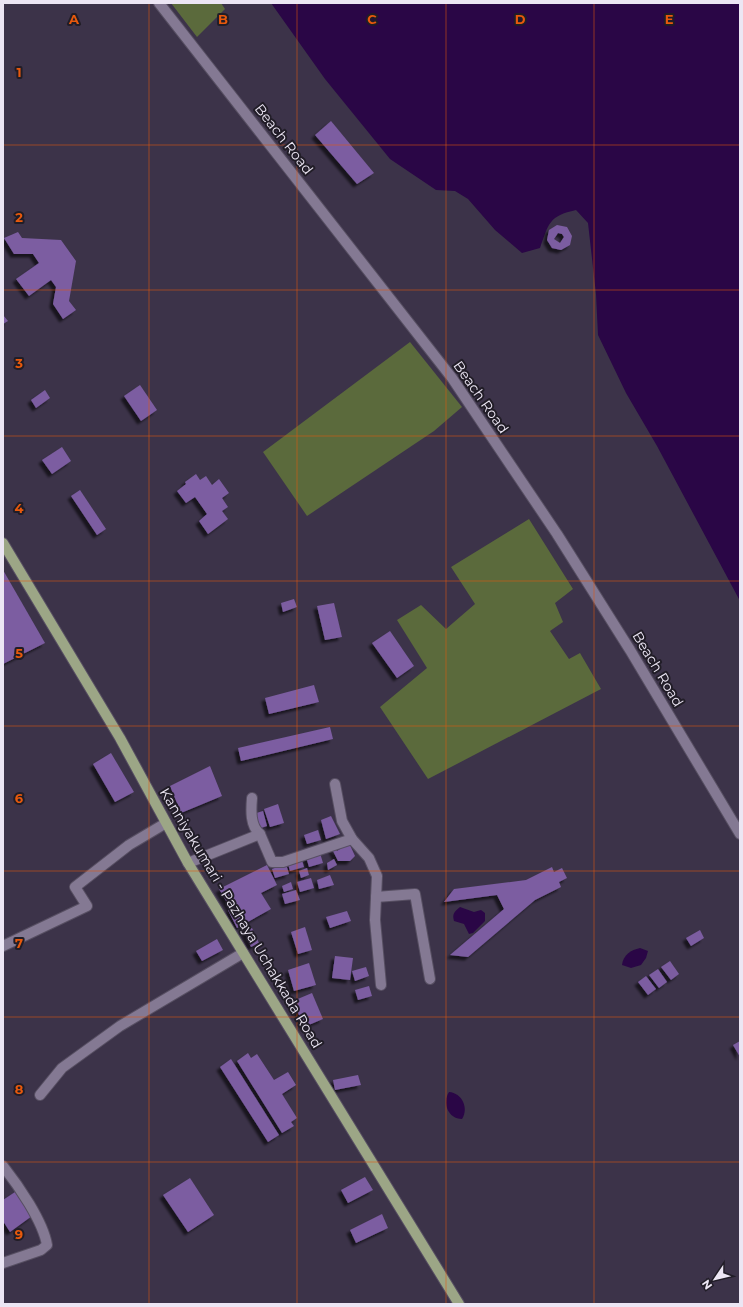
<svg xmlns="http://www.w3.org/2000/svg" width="743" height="1307" font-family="Montserrat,sans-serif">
  <defs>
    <filter id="shadow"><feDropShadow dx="-3.5" dy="3.5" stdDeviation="1" flood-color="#0009"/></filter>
  </defs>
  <rect width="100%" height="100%" fill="#3c3349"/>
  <g fill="#5b6a3c">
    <path d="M171 3H221L225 9 197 37Z"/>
    <path d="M410 342 462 407 434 431 307 516 263 452Z"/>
    <path d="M529 519 573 589 555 603 563 622 550 631 569 659 580 653 601 689 428 779 380 707 427 668 397 620 421 605 446 629 475 604 451 567Z"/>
  </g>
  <g fill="#2a0646">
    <path d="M271 3H740V601L657 446 626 393 598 335 596 294 588 223 576 210C549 216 549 223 540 248L522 253 495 230 468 199 455 191 436 190 390 159 325 79Z"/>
    <path d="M460 907 474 912 481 910 485 913V921L473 933 469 934 464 924 454 921C452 914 454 912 460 907Z"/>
    <path d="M640 948 648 951 646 958 641 965 631 968 622 965C623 955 631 950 640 948Z"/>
    <path d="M449 1092C462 1093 469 1108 462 1119 448 1119 442 1103 449 1092Z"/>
  </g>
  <g fill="#7c5da1" fill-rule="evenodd" filter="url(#shadow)">
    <path d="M331 121 374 173 357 184 315 135Z"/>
    <path d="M557 225 567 227 572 236 570 245 561 250 552 248 547 240 549 230ZM558 233 562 234 564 237 560 243 554 239Z"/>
    <path d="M18 232 22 238 61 240 76 261 69 301 76 310 63 319 53 304 56 287 51 280 29 296 16 279 39 263 33 254H14L4 238Z"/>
    <path d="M3 315 8 321 3 324Z"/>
    <path d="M140 385 157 410 141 421 124 396Z"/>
    <path d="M45 390 50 398 36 408 31 400Z"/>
    <path d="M62 447 71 461 52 474 42 460Z"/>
    <path d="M196 474 200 480 206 476 212 485 219 479 229 493 222 498 228 507 222 511 228 519 208 534 199 521 207 514 195 497 186 503 177 491 186 484 185 482Z"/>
    <path d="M80 490 106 529 97 535 71 496Z"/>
    <path d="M3 570 45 643 3 664Z"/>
    <path d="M294 599 297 607 283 612 281 603Z"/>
    <path d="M334 603 342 637 325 640 317 606Z"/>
    <path d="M390 631 414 666 397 678 372 643Z"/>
    <path d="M314 685 319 702 269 714 265 698Z"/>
    <path d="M330 727 333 739 241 761 238 748Z"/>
    <path d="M111 753 134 792 115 802 93 764Z"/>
    <path d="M210 766 222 796 181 813 170 786Z"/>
    <path d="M278 804 284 823 270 827 264 809Z"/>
    <path d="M263 811 267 826 258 829 253 814Z"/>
    <path d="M331 816 340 834 326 839 321 820Z"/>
    <path d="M318 830 321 840 307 844 304 835Z"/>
    <path d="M349 843 355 856 350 861H338L332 849 335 848 337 851Z"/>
    <path d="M320 853 323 863 309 867 306 857Z"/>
    <path d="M301 857 304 867 290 871 287 861Z"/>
    <path d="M334 859 337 865 328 870 327 863Z"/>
    <path d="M286 864 289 874 275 878 272 869Z"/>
    <path d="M267 865 277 885 261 893 271 909 237 928 228 910 231 909 219 889Z"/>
    <path d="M552 867 554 872 562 868 567 878 559 882 561 887 535 900 468 957 450 955 504 909 497 895 444 902 454 889 526 880Z"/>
    <path d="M307 868 309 875 301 878 299 871Z"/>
    <path d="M330 875 334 885 319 889 317 880Z"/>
    <path d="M311 878 314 888 300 892 297 882Z"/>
    <path d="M291 882 293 889 284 892 282 886Z"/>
    <path d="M296 890 300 900 285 904 282 894Z"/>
    <path d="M347 911 351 921 330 928 326 917Z"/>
    <path d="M305 927 312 950 298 954 291 932Z"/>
    <path d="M252 928 259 943 251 947 244 931Z"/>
    <path d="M700 930 704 938 691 946 686 938Z"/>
    <path d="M217 939 223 950 202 961 196 951Z"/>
    <path d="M335 956 353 958 350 980 332 978Z"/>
    <path d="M670 961 679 974 671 980 661 967Z"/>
    <path d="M309 963 316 985 294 991 288 970Z"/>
    <path d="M366 967 369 976 355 981 352 971Z"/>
    <path d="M658 969 667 982 659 988 649 975Z"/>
    <path d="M646 976 656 989 648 995 638 982Z"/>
    <path d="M369 986 372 996 358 1000 355 990Z"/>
    <path d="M312 993 323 1019 304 1027 293 1001Z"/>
    <path d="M740 1041V1057L733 1045Z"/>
    <path d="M248 1053 251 1058 257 1054 274 1080 288 1072 296 1085 282 1094 297 1118 291 1122 294 1126 282 1133 237 1061Z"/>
    <path d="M231 1059 279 1135 268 1142 220 1067Z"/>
    <path d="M358 1075 361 1085 335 1090 333 1080Z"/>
    <path d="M365 1177 373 1190 348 1203 341 1190Z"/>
    <path d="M190 1178 214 1215 188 1232 163 1195Z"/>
    <path d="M15 1192 32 1216 10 1232 3 1221V1200Z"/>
    <path d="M382 1214 388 1228 356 1243 350 1230Z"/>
  </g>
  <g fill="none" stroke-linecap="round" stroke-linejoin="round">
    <g stroke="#574f62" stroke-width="12">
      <g id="street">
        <path d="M335 784 342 821 352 839 369 858 377 876 375 920 381 985"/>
        <path d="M252 798C251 810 250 826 260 834"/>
        <path d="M188 863 260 834 272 862H283L352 839"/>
        <path d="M376 897 415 894 430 979"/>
        <path d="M3 946 87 906 75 887 129 845 166 823"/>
        <path d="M40 1095 62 1068 120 1026 243 953"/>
        <path d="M3 1166C18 1185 43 1221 47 1245L41 1250 3 1263"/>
      </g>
    </g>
    <g stroke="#574f62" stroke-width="12">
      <path id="secondary" d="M159 3 452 378 557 534 630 650 740 834"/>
    </g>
    <g stroke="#574f62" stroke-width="12">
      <path id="primary" d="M3 543 120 738 188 863 459 1304"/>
    </g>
    <use href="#street" stroke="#847993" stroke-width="10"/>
    <use href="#secondary" stroke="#847993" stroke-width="10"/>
    <use href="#primary" stroke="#9ca686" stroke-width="10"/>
  </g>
  <path fill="none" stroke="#e8590c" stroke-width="1" stroke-opacity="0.55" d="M149 3V1304M297 3V1304M446 3V1304M594 3V1304M3 145H740M3 290H740M3 436H740M3 581H740M3 726H740M3 871H740M3 1017H740M3 1162H740"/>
  <g text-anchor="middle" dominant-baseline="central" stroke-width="4" stroke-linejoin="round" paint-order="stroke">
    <g font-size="14" fill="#ece6f4" stroke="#211d27">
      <text transform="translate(284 139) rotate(52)">Beach Road</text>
      <text transform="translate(481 397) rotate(55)">Beach Road</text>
      <text transform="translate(658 669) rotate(59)">Beach Road</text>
      <text transform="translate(241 918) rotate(59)">Kanniyakumari - Pazhaya Uchakkada Road</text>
    </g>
  </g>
  <g font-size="13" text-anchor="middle" font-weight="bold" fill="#e8590c" stroke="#211d27" stroke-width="4" stroke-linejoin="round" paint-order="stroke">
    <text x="74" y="24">A</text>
    <text x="223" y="24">B</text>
    <text x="372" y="24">C</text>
    <text x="520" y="24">D</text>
    <text x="669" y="24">E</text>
    <text x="19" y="77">1</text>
    <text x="19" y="222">2</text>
    <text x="19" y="368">3</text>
    <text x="19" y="513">4</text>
    <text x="19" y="658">5</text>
    <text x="19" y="803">6</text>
    <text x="19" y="948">7</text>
    <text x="19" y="1094">8</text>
    <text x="19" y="1239">9</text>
  </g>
  <rect width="743" height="1307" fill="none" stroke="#ece6f4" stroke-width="8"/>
  <g transform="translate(715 1279) rotate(235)" stroke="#211d27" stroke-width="3" paint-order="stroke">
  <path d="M0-3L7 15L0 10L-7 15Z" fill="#ece6f4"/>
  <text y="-6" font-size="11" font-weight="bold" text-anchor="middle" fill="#ece6f4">N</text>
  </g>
</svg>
